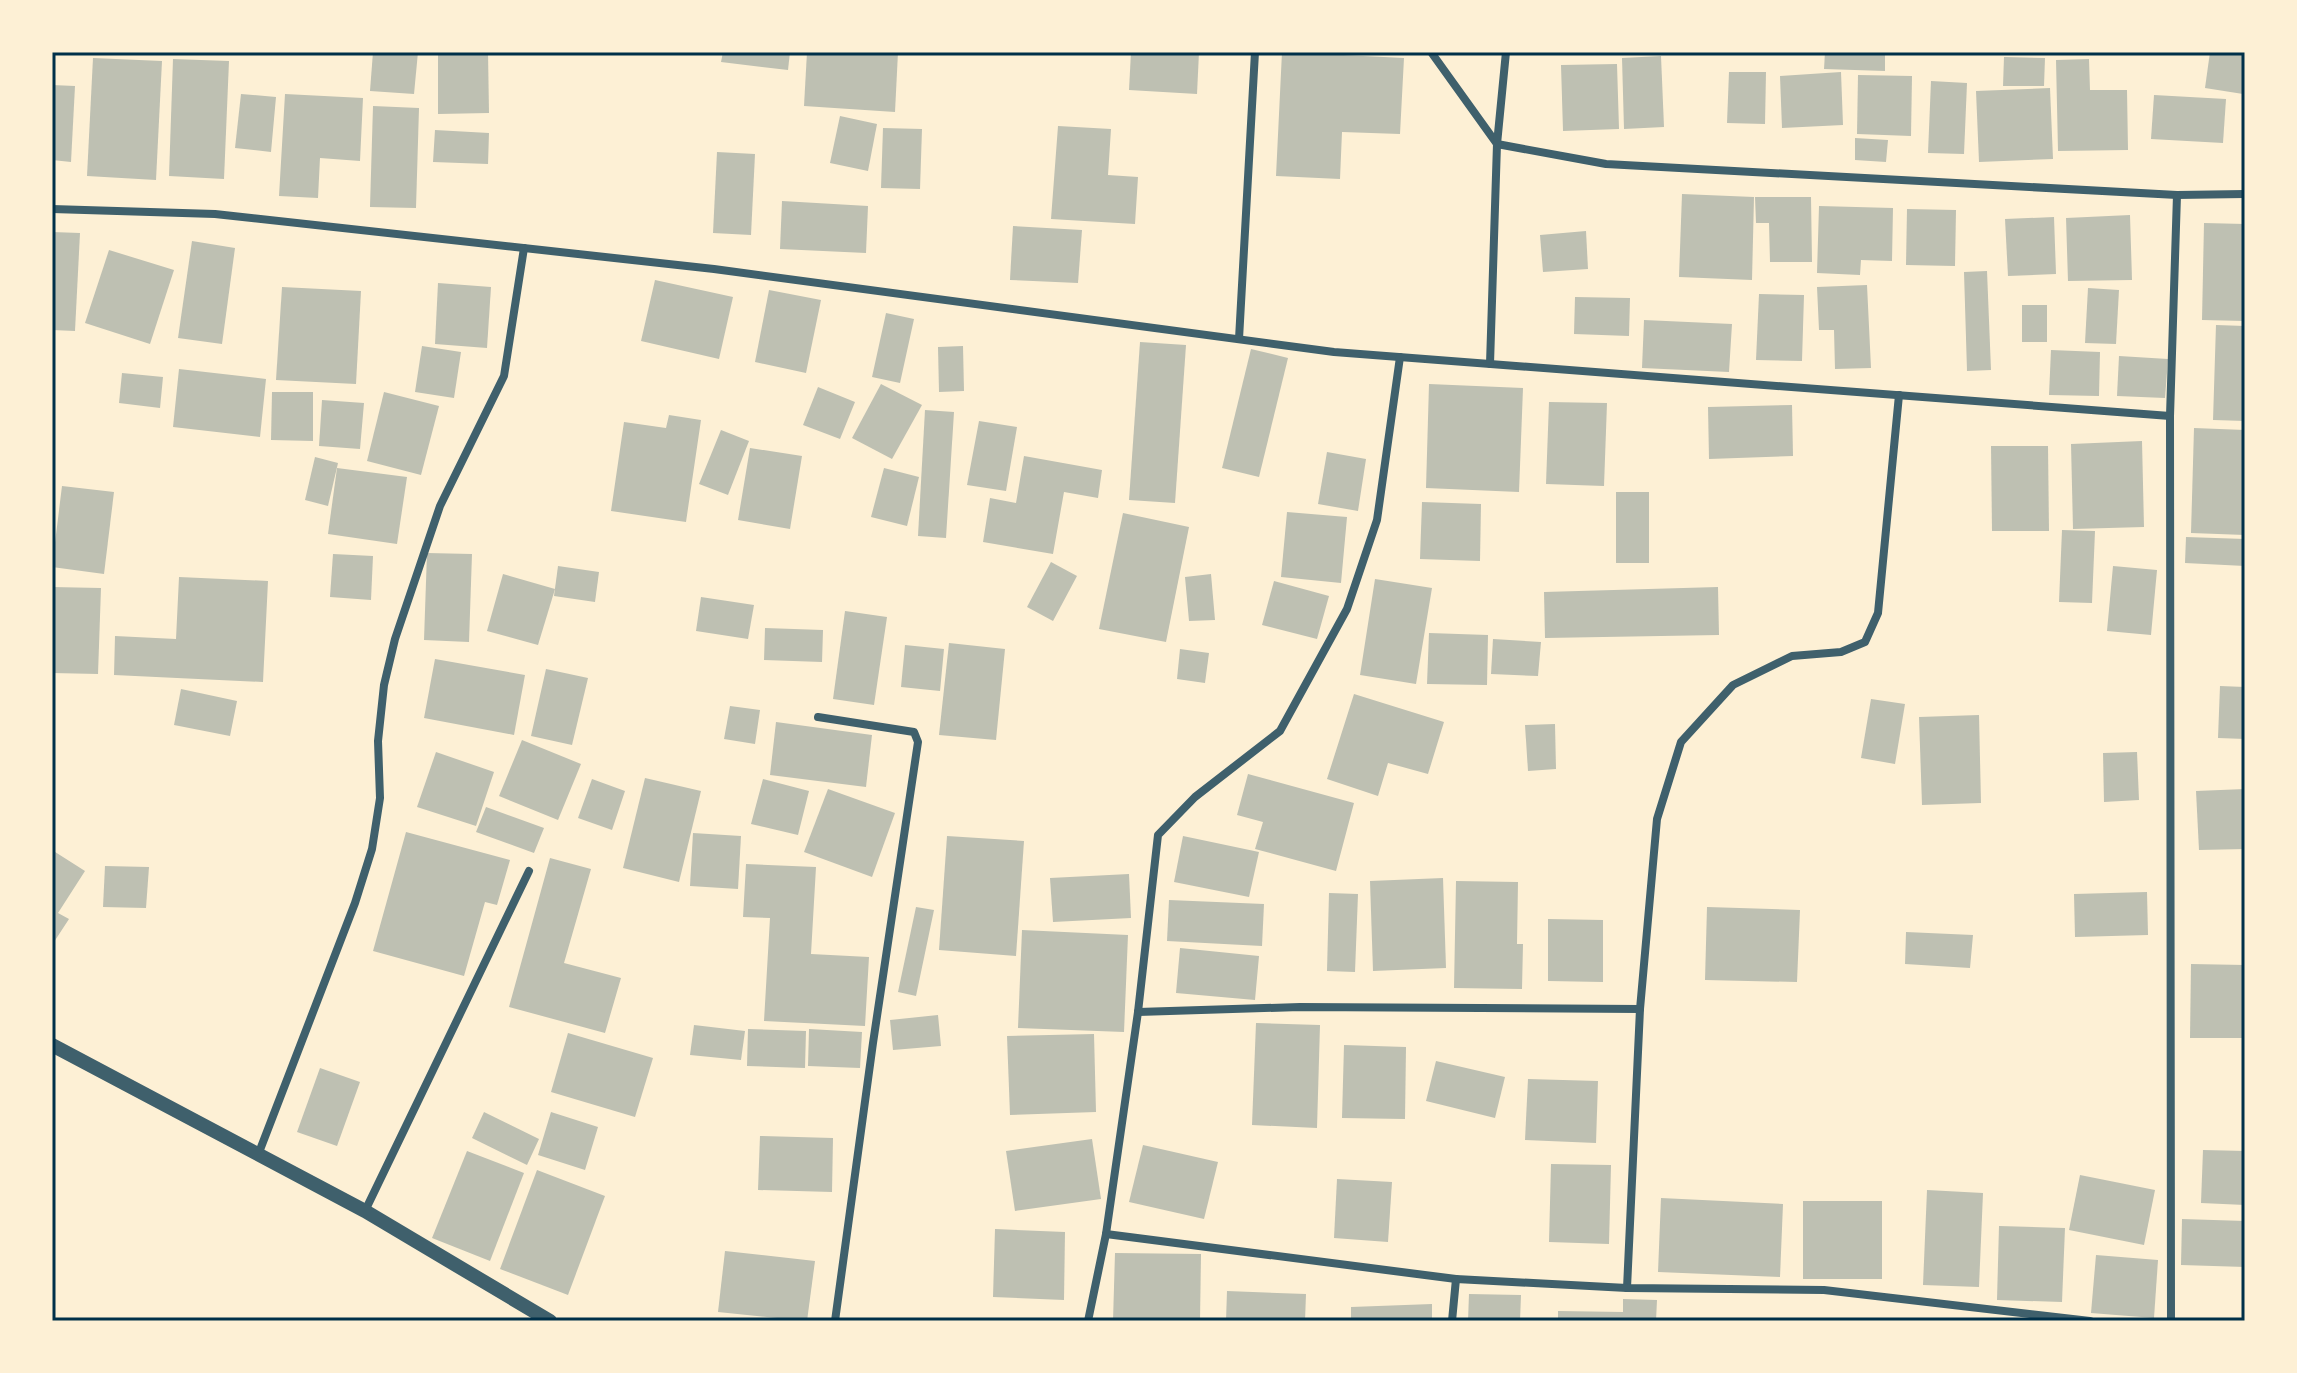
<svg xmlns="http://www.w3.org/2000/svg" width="2297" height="1373" font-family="Raleway,sans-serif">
  <rect width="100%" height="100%" fill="#fdf0d5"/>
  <g fill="#bec0b2">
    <path d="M373 52H418L414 94 370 91Z"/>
    <path d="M438 52H488L489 113 438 114Z"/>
    <path d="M723 52H790L788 70 721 62Z"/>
    <path d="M807 52H898L895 112 804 106Z"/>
    <path d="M1131 52H1199L1197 94 1129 90Z"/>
    <path d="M1282 52 1404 58 1400 134 1342 132 1340 179 1276 176Z"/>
    <path d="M1825 52H1885V71L1824 69Z"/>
    <path d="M2210 52H2245L2243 94 2205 88Z"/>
    <path d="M1661 56 1664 127 1624 129 1622 58Z"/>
    <path d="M2004 57 2045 58 2044 86H2003Z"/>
    <path d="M93 58 162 61 156 180 87 176Z"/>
    <path d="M173 59 229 61 224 179 169 176Z"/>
    <path d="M2089 59 2090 90H2127L2128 150 2058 151 2056 60Z"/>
    <path d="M1617 64 1619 129 1563 131 1561 65Z"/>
    <path d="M1729 72H1766L1765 124 1727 123Z"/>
    <path d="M1841 72 1843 125 1782 128 1780 76Z"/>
    <path d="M1858 75 1912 76 1911 136 1857 134Z"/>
    <path d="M1931 81 1967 83 1964 154 1928 153Z"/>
    <path d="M52 85 75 86 71 162 52 160Z"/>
    <path d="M2050 88 2053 159 1979 162 1976 91Z"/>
    <path d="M241 94 276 97 271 152 235 148Z"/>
    <path d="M285 94 363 98 360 161 320 158 318 198 279 196Z"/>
    <path d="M2154 95 2226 99 2223 143 2151 139Z"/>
    <path d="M373 106 419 108 416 208 370 207Z"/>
    <path d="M840 116 877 124 868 171 830 163Z"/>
    <path d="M1058 126 1111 129 1108 175 1138 177 1135 224 1051 219Z"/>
    <path d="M883 128 922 129 920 189 881 188Z"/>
    <path d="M435 130 489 133 488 164 433 162Z"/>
    <path d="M1855 138 1888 140 1886 162 1855 160Z"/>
    <path d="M717 152 755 154 751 235 713 233Z"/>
    <path d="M1682 194 1754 197 1752 280 1679 277Z"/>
    <path d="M1755 197H1811L1812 262H1770L1769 223H1756Z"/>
    <path d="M782 201 868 206 866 253 780 249Z"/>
    <path d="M1819 206 1893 208 1892 261 1861 260 1860 275 1817 273Z"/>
    <path d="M1907 209 1956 210 1955 266 1906 265Z"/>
    <path d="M2130 215 2132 280 2068 281 2066 218Z"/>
    <path d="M2054 217 2056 274 2008 276 2005 219Z"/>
    <path d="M2204 223 2245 224V321L2202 320Z"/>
    <path d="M1013 226 1082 230 1078 283 1010 280Z"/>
    <path d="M1586 231 1588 269 1543 272 1540 235Z"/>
    <path d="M52 232 80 233 75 331 52 330Z"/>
    <path d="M192 241 235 248 222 344 178 338Z"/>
    <path d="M109 250 174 270 150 344 85 323Z"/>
    <path d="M1987 271 1991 370 1967 371 1964 272Z"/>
    <path d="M655 280 733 297 719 359 641 341Z"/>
    <path d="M438 283 491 287 487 348 435 344Z"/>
    <path d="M1867 285 1871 368 1835 369 1834 330H1819L1817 287Z"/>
    <path d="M282 287 361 291 356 384 276 380Z"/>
    <path d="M2088 288 2119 290 2116 344 2085 343Z"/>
    <path d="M769 290 821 300 806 373 755 362Z"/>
    <path d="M1759 294 1804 295 1802 361 1756 360Z"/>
    <path d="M1575 297 1630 298 1629 336 1574 334Z"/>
    <rect x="2022" y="305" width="25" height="37"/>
    <path d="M886 313 914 319 900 383 872 377Z"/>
    <path d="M1644 320 1732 324 1729 372 1642 368Z"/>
    <path d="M2216 325 2245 326V421L2213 420Z"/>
    <path d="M1140 342 1186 345 1175 503 1129 500Z"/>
    <path d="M422 346 461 352 454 398 415 392Z"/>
    <path d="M963 346 964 391 939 392 938 347Z"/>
    <path d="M1251 349 1288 358 1259 477 1222 468Z"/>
    <path d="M2051 350 2100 352 2099 396 2049 395Z"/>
    <path d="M2119 356 2168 359 2165 398 2117 396Z"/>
    <path d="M179 369 266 379 260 437 173 427Z"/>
    <path d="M122 373 163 377 160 408 119 403Z"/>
    <path d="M881 384 922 405 892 459 852 438Z"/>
    <path d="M1429 384 1523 388 1519 492 1426 488Z"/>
    <path d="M818 387 855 402 840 439 803 425Z"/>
    <path d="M272 392H313V441L271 440Z"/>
    <path d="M384 392 439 406 421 475 367 461Z"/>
    <path d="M322 400 364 403 360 449 319 446Z"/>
    <path d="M1549 402 1607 403 1604 486 1546 484Z"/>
    <path d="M1792 405 1793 456 1709 459 1708 407Z"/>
    <path d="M925 410 954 412 946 538 918 536Z"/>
    <path d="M669 415 701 420 686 522 611 511 624 422 666 428Z"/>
    <path d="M979 421 1017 427 1006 491 967 485Z"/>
    <path d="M2194 428 2245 430V535L2191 533Z"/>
    <path d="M721 430 749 441 728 495 699 484Z"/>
    <path d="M2142 441 2144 527 2073 529 2071 444Z"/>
    <path d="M1991 446H2048L2049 531H1992Z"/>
    <path d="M750 448 802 456 790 529 738 520Z"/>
    <path d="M1327 452 1366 459 1358 511 1318 504Z"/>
    <path d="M1024 456 1102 470 1098 498 1064 492 1053 554 983 542 990 498 1016 503Z"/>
    <path d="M315 457 338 463 328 506 305 500Z"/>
    <path d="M337 468 407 477 397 544 328 534Z"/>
    <path d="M884 468 919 477 907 526 871 517Z"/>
    <path d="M62 486 114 492 104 574 52 567Z"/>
    <rect x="1616" y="492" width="33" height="71"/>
    <path d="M1422 502 1481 504 1480 561 1420 559Z"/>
    <path d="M1287 512 1347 517 1341 583 1281 577Z"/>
    <path d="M1123 513 1189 527 1166 642 1099 629Z"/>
    <path d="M2062 530 2095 531 2092 603 2059 602Z"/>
    <path d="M2186 537 2245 539V566L2185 563Z"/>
    <path d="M427 553 472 554 469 642 424 640Z"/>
    <path d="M333 554 373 556 371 600 330 597Z"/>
    <path d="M1051 562 1077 576 1053 621 1027 607Z"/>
    <path d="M558 566 599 572 595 602 554 596Z"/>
    <path d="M2113 566 2157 570 2151 635 2107 631Z"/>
    <path d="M503 574 555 589 538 645 487 631Z"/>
    <path d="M1211 574 1215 620 1189 621 1185 577Z"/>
    <path d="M179 577 268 581 263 682 114 675 115 636 176 639Z"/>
    <path d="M1375 579 1432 588 1416 684 1360 675Z"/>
    <path d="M1274 581 1329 596 1317 639 1262 625Z"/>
    <path d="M52 587 101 588 98 674 52 673Z"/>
    <path d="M1718 587 1719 635 1545 638 1544 592Z"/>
    <path d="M701 597 754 605 748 639 696 631Z"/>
    <path d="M845 611 887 617 874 705 833 699Z"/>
    <path d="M765 628 823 630 822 662 764 660Z"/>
    <path d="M1429 633 1488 635 1487 685 1427 684Z"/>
    <path d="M1493 639 1541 642 1538 676 1491 674Z"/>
    <path d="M949 643 1005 649 996 740 939 735Z"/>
    <path d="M905 645 944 649 940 691 901 687Z"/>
    <path d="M1180 649 1209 653 1205 683 1177 679Z"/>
    <path d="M435 659 525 675 514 735 424 718Z"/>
    <path d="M546 669 588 678 572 745 531 736Z"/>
    <path d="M2220 686 2245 687V739L2218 738Z"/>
    <path d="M181 689 237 701 230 736 174 725Z"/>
    <path d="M1354 694 1444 722 1428 774 1388 763 1378 796 1327 779Z"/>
    <path d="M1871 699 1905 704 1895 764 1861 758Z"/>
    <path d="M730 706 760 710 755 744 724 739Z"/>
    <path d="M1979 715 1981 803 1922 805 1919 717Z"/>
    <path d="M776 722 872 735 866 787 770 775Z"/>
    <path d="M1555 724 1556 769 1528 771 1525 725Z"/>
    <path d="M522 740 581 764 558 820 499 796Z"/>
    <path d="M436 752 494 772 476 826 417 807Z"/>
    <path d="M2137 752 2139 800 2104 802 2103 753Z"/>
    <path d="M1248 774 1354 803 1336 871 1255 849 1263 822 1237 815Z"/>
    <path d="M645 778 701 791 679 882 623 868Z"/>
    <path d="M592 779 625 791 612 830 578 818Z"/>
    <path d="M763 779 809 791 798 835 751 824Z"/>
    <path d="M828 789 895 813 872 877 804 852Z"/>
    <path d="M2245 789V849L2199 850 2196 791Z"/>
    <path d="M486 807 544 828 534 853 476 832Z"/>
    <path d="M406 832 510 860 497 905 485 902 464 976 373 951Z"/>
    <path d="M693 833 741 836 738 889 690 886Z"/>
    <path d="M947 836 1024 841 1016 956 939 950Z"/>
    <path d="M1183 836 1259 852 1249 897 1174 882Z"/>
    <path d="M52 850 85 871 58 913 69 919 52 945Z"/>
    <path d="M550 858 591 869 564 963 621 978 605 1033 509 1007Z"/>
    <path d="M746 864 816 867 811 954 869 957 865 1026 764 1021 770 918 743 917Z"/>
    <path d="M105 866 149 867 146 908 103 907Z"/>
    <path d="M1129 874 1131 918 1053 922 1050 878Z"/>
    <path d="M1443 878 1446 968 1373 971 1370 881Z"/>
    <path d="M1456 881 1518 882 1517 944H1523L1522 989 1454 988Z"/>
    <path d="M2147 892 2148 935 2075 937 2074 894Z"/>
    <path d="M1329 893 1358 894 1355 972 1327 971Z"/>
    <path d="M1169 900 1264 904 1262 946 1167 941Z"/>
    <path d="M916 907 934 910 916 996 898 992Z"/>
    <path d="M1707 907 1800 910 1797 982 1705 980Z"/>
    <path d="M1548 919 1603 920V982L1548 981Z"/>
    <path d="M1022 930 1128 935 1124 1032 1018 1028Z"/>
    <path d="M1906 932 1973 935 1970 968 1905 964Z"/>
    <path d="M1180 948 1259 956 1255 1000 1176 993Z"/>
    <path d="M2191 964 2245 965V1038H2190Z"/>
    <path d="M938 1015 941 1046 893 1050 890 1020Z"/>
    <path d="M1256 1023 1320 1025 1317 1128 1252 1125Z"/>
    <path d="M694 1025 745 1031 741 1060 690 1055Z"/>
    <path d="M748 1029 806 1031 805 1068 747 1066Z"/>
    <path d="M809 1029 862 1032 860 1068 808 1066Z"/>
    <path d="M568 1033 653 1058 635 1117 551 1092Z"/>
    <path d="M1094 1034 1096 1112 1010 1115 1007 1036Z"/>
    <path d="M1344 1045 1406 1047 1405 1119 1342 1118Z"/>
    <path d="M1436 1061 1505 1077 1495 1118 1426 1101Z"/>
    <path d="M320 1068 360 1082 337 1146 297 1132Z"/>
    <path d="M1528 1079 1598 1081 1596 1143 1525 1140Z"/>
    <path d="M484 1112 539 1139 527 1165 472 1138Z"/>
    <path d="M551 1112 598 1127 585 1170 538 1155Z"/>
    <path d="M760 1136 833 1138 832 1192 758 1190Z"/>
    <path d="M1092 1139 1101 1199 1015 1211 1006 1151Z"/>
    <path d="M1143 1145 1218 1162 1204 1219 1129 1202Z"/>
    <path d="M2203 1150 2245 1151V1205L2201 1203Z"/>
    <path d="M467 1151 524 1173 490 1261 432 1238Z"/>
    <path d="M1551 1164 1611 1165 1609 1244 1549 1242Z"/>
    <path d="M537 1170 605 1196 568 1295 500 1269Z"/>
    <path d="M2080 1175 2155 1190 2144 1245 2069 1230Z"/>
    <path d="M1337 1179 1392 1182 1388 1242 1334 1238Z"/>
    <path d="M1927 1190 1983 1193 1979 1287 1923 1285Z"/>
    <path d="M1661 1198 1783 1204 1780 1277 1658 1272Z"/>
    <rect x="1803" y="1201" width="79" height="78"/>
    <path d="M2182 1219 2245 1221V1267L2181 1265Z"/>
    <path d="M1999 1226 2065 1228 2062 1302 1997 1300Z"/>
    <path d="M995 1229 1065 1232 1064 1300 993 1297Z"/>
    <path d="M725 1251 815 1261 807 1321 718 1312Z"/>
    <path d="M1115 1253 1201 1254 1200 1321H1113Z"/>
    <path d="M2096 1255 2158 1260 2154 1318 2091 1313Z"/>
    <path d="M1227 1291 1306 1294 1305 1321H1226Z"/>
    <path d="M1469 1294 1521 1295 1520 1321H1468Z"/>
    <path d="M1623 1299 1657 1300 1656 1321H1558V1311L1623 1312Z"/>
    <path d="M1432 1304V1321H1351V1307Z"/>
  </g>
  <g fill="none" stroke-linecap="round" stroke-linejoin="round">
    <g stroke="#3f606c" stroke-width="8">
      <path d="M1431 52 1497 144 1606 164 2177 195 2245 194"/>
      <path d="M52 209 215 214 714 269 1334 352 2170 416"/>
      <path d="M1239 339 1255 52"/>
      <path d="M1490 364 1497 144 1506 52"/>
      <path d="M818 717 914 732 918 742 873 1043 835 1321"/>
      <path d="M1640 1009 1657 819 1681 742 1733 685 1792 656 1841 652 1865 642 1878 613 1899 395"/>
      <path d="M1138 1012 1300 1007 1640 1009 1627 1288"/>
      <path d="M258 1155 355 903 372 849 380 798 378 741 384 685 395 639 440 506 504 376 524 248"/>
      <path d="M365 1211 529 871"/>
      <path d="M1106 1234 1456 1279"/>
      <path d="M1088 1321 1106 1234 1138 1012 1158 835 1195 797 1280 731 1347 609 1377 520 1400 357"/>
      <path d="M1452 1321 1456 1279 1627 1288 1824 1290 2090 1321"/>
      <path d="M2171 1321 2170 416 2177 195"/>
    </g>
    <path stroke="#3f606c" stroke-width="14" d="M52 1045 365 1211 550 1321"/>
  </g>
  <rect width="2297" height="1373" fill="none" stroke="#fdf0d5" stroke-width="108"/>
  <rect x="54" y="54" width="2189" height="1265" fill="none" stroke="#003049" stroke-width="3"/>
</svg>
